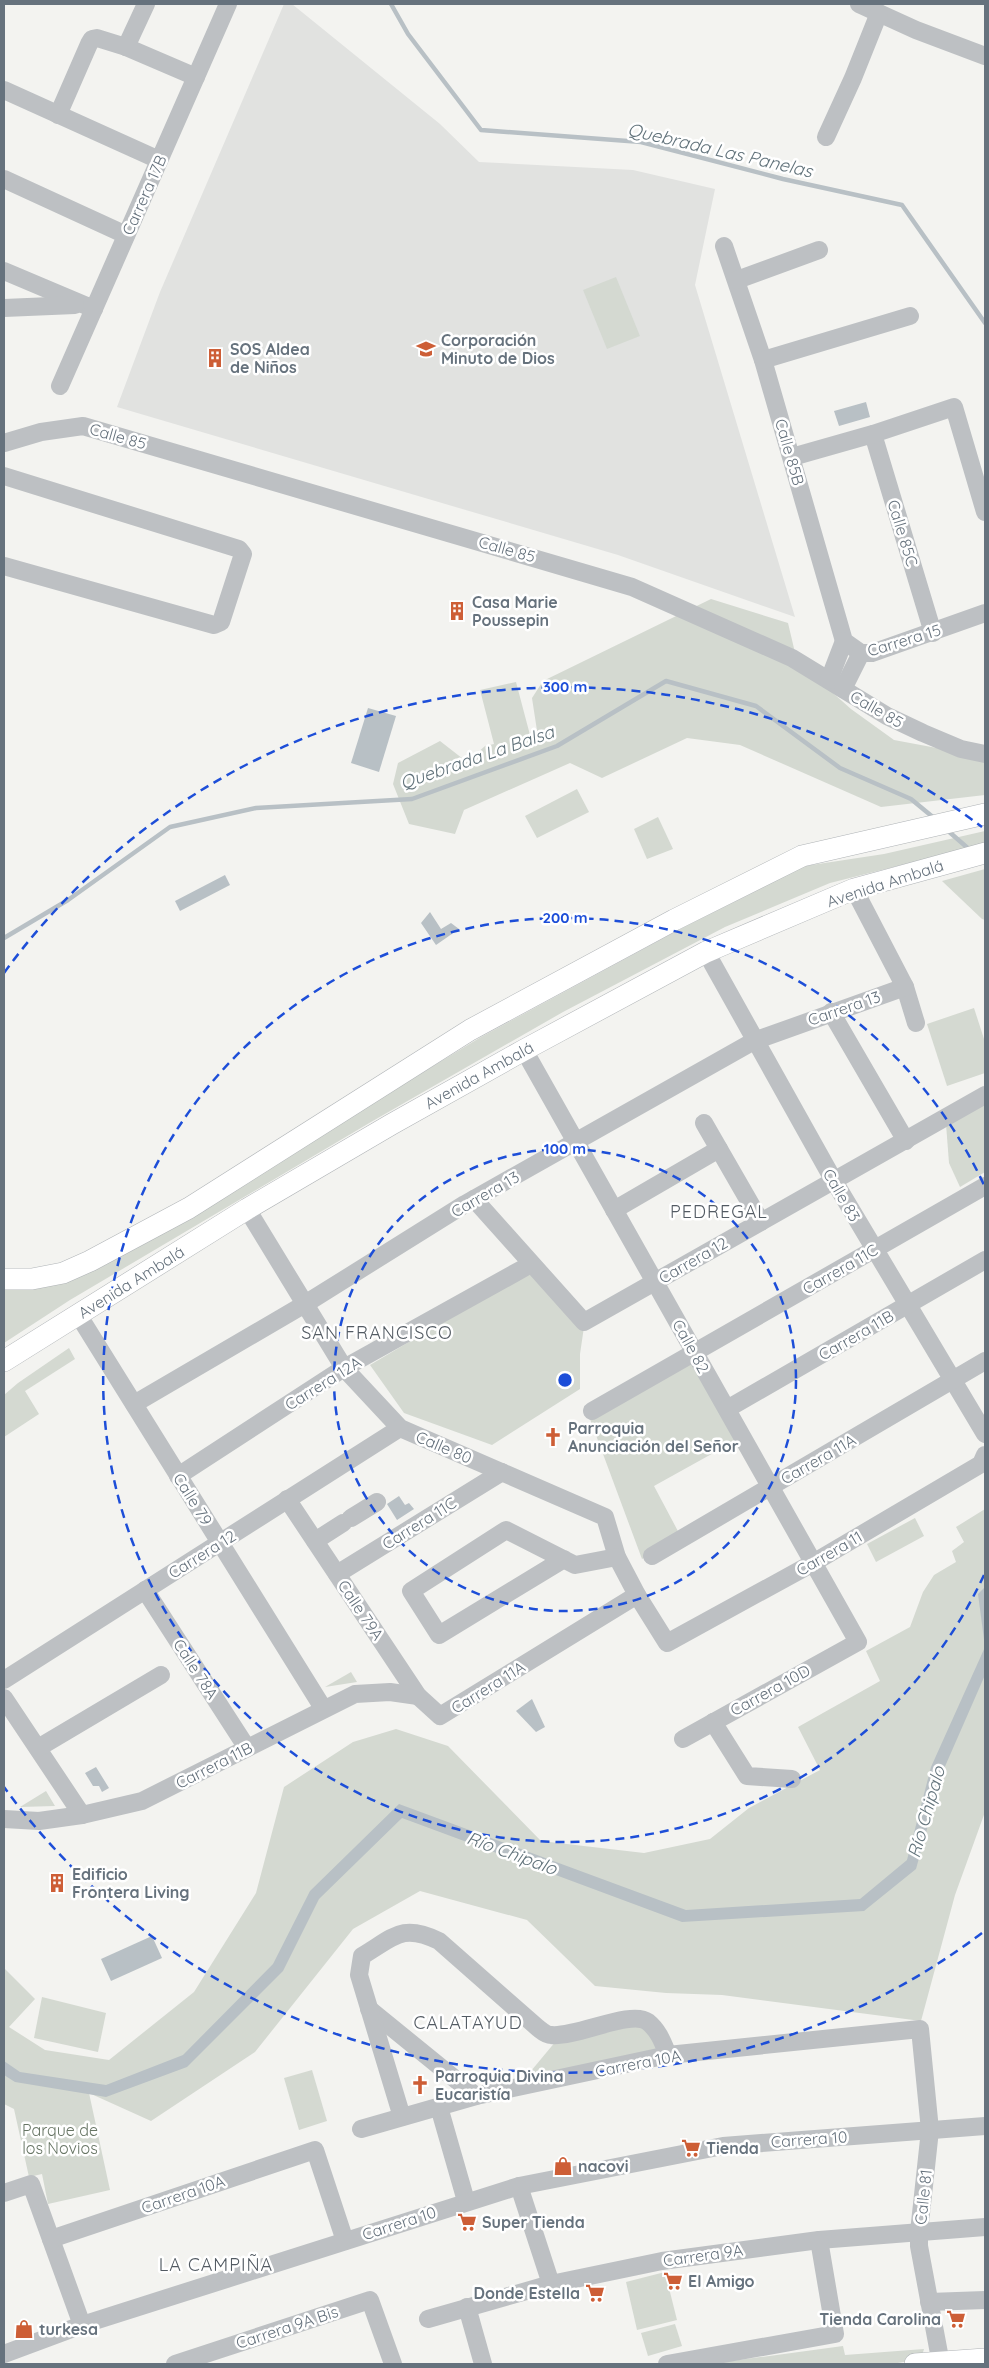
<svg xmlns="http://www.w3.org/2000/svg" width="989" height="2368" font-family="Quicksand,sans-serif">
  <rect width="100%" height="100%" fill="#f3f3f0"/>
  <path fill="#e1e2e0" d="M284 4H292L440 124 479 162 633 170 715 189 695 285 795 617 618 555 117 407 160 292Z"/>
  <g fill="#d4d9d1">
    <path d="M616 277 640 336 607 349 583 290Z"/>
    <path d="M711 599 788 623 797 661 851 709 894 740 985 757V795L881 807 740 745 687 738 602 778 570 763 464 810 455 834 409 824 393 784 398 763 440 741 467 762 485 746 494 744 480 690 516 682 530 735 509 741 538 737 532 698 543 681Z"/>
    <path d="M577 789 589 812 537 838 525 816Z"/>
    <path d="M658 817 673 849 647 859 634 829Z"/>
    <path d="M985 831V844L830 883 725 927 563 1012 371 1122 70 1300 4 1343V1288L237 1185 481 1037 684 927 805 866 884 854Z"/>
    <path d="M985 869V920L982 919 942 881Z"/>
    <path d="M974 1008 985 1042V1073L947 1086 927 1024Z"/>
    <path d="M985 1101V1172L960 1187 949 1163 946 1124Z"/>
    <path d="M536 1267 584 1327 580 1354V1389L492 1445 404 1413 370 1365Z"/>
    <path d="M69 1348 75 1359 25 1391 39 1414 4 1437V1395L18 1383Z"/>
    <path d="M692 1359 735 1441 654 1486 680 1535 642 1559 590 1419Z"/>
    <path d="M985 1509V1812L955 1895 921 2021 722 1995 666 1993 595 1986 527 1920 420 1891 353 1929 255 2052 151 2121 89 2093 110 2190 48 2204 42 2174 29 2177 14 2109 4 2104V1968L35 1999 9 2027 45 2050 109 2060 194 1992 256 1893 284 1787 353 1742 396 1729 448 1746 541 1841 644 1853 710 1839 749 1808 820 1770 798 1727 880 1681 866 1651 910 1627 923 1592 934 1575 956 1562 952 1551 964 1542 956 1527Z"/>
    <path d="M915 1518 924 1536 876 1562 867 1544Z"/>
    <path d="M351 1672 357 1682 325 1687Z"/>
    <path d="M46 1791 55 1806 20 1807Z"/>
    <path d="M42 1997 106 2013 98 2052 34 2038Z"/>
    <path d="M646 2024 658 2049 526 2077 556 2041Z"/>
    <path d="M312 2070 327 2121 299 2130 284 2078Z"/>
    <path d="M665 2272 677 2320 637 2330 626 2282Z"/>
    <path d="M675 2324 682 2346 648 2356 641 2333Z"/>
    <path d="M843 2346 845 2355 924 2349 921 2359 892 2364H709Z"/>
  </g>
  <g fill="#b8c0c5">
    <path d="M866 402 870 417 839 426 834 411Z"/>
    <path d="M368 708 396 716 379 772 351 763Z"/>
    <path d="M225 875 230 885 180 911 175 901Z"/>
    <path d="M430 912 441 929 451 923 459 929 436 945 421 923Z"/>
    <path d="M399 1496 405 1505 409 1503 414 1509 397 1520 387 1504Z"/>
    <path d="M985 1587V1647L978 1594Z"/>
    <path d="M985 1647V1675L943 1771 916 1869 864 1911 682 1922 402 1818 319 1899 283 1971 187 2067 106 2097 15 2082 4 2075V2061L20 2072 106 2085 183 2055 273 1964 310 1891 399 1804 686 1910 860 1899 907 1860 931 1767Z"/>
    <path d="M532 1699 545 1727 536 1732 516 1711Z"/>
    <path d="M96 1767 109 1788 102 1792 99 1786H93L85 1773Z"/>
    <path d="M152 1936 162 1958 111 1981 101 1959Z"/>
  </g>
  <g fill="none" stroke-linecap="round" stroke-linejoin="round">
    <g stroke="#b8c0c5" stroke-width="4.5">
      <path d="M391 4 408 34 481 130 641 142 783 179 902 205 985 323"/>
      <path d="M947 830 970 850"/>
      <path d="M4 938 68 900 170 827 256 808 412 799 557 746 666 681 756 706 840 768 911 799 934 818"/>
    </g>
    <g stroke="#b0b4b7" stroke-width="22">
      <g id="major">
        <path d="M4 1279H32L63 1273 90 1261 189 1208 470 1030 674 920 802 856 985 814"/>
        <path d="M4 1361 247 1209 392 1124 524 1050 706 952 854 889 985 853"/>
        <path d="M915 2364 985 2359"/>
      </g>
    </g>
    <g stroke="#bdc0c3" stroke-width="18">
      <path d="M859 4 916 30 985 56"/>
      <path d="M126 47 146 4"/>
      <path d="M4 90 159 160"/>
      <path d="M58 115 89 44 92 39 97 38 126 47 196 77"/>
      <path d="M826 137 853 78 879 13"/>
      <path d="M4 179 126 235"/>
      <path d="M724 246 763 360 844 641 861 653"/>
      <path d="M4 271 94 309"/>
      <path d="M737 280 819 250"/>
      <path d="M4 308 75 305"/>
      <path d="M763 360 910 316"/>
      <path d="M60 386 228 4"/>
      <path d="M873 434 933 633"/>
      <path d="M4 443 41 432 83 426 632 587 792 658 887 716 923 733 961 749 985 754"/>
      <path d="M792 457 873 434 954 407 985 512"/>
      <path d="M4 476 239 549 243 554 221 622 214 625 4 566"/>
      <path d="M861 653H872L985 613"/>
      <path d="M829 680 844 641"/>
      <path d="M843 689 861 653"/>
      <path d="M854 889 905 987 916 1023"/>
      <path d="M706 952 834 1181 985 1434"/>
      <path d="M831 1012 906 1141"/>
      <path d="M524 1050 858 1642 683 1739"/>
      <path d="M704 1123 761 1222"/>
      <path d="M474 1199 584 1322 985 1095"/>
      <path d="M247 1209 344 1368 400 1428 605 1517 617 1557 637 1595 667 1643 813 1563 981 1464 985 1455"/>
      <path d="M614 1210 719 1149"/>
      <path d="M79 1316 323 1708"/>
      <path d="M134 1404 305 1304 465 1204 754 1041 905 987"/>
      <path d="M727 1409 985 1260"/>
      <path d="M592 1411 985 1186"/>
      <path d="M178 1476 344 1368 524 1268"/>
      <path d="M287 1499 418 1696 440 1716 637 1595"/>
      <path d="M351 1518 377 1502"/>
      <path d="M315 1541 343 1523"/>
      <path d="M652 1556 985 1361"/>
      <path d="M564 1559 439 1635 411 1591 506 1530 575 1565 617 1557"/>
      <path d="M337 1574 502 1472"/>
      <path d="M145 1590 247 1748"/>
      <path d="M4 1680 400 1428"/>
      <path d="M4 1698 82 1815"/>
      <path d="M713 1722 747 1776 792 1779"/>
      <path d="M38 1748 161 1675"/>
      <path d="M4 1819 39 1821 82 1815 142 1801 355 1694 390 1692 418 1696"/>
      <path d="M369 2009 476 2096"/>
      <path d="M439 2107 466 2201"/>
      <path d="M402 2117 359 1975 362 1956C394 1937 402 1923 439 1941L538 2028C542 2031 546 2035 551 2035 576 2038 631 2009 648 2022 659 2031 663 2043 668 2055"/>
      <path d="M361 2129 476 2096 668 2055 920 2029 930 2130 919 2232V2246L941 2364"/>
      <path d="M519 2186 551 2284"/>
      <path d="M4 2193 31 2184 82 2325"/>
      <path d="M51 2239 315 2150 345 2241"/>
      <path d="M929 2302 985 2300"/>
      <path d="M467 2307 483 2364"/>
      <path d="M428 2319 551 2284 662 2261 819 2240 985 2227"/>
      <path d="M4 2354 82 2325 519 2186 723 2146 985 2126"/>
      <path d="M175 2364 370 2300 393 2364"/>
      <path d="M667 2364 835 2334 819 2240"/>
    </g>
    <use href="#major" stroke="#fff" stroke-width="21"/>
  </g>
  <g fill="none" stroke="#1d4ed8" stroke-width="2.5" stroke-dasharray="9 6">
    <circle cx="565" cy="1380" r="231"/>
    <path d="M984 1575A462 462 0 1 1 984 1185"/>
    <path d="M982 1933A693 693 0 0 1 4 1787M4 973A693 693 0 0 1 982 827"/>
  </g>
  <defs>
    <g id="university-bare" transform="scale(1.5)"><path d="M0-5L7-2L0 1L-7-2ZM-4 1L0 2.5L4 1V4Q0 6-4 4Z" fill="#cd5e36" stroke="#fff" stroke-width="2.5" paint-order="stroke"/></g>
    <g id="building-bare" transform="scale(1.5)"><path d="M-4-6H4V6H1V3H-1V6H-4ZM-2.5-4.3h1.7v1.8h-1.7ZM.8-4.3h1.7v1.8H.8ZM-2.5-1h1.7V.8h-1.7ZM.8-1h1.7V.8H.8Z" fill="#cd5e36" stroke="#fff" stroke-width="2.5" paint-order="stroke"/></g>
    <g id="church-bare" transform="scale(1.5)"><path d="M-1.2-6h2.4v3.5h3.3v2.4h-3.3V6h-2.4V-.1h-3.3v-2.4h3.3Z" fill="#cd5e36" stroke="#fff" stroke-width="2.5" paint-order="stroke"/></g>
    <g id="supermarket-bare" transform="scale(1.5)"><path d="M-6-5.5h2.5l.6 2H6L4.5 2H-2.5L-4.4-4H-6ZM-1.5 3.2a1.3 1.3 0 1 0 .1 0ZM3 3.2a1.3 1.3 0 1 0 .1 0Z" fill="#cd5e36" stroke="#fff" stroke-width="2.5" paint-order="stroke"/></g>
    <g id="shop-bare" transform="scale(1.5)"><path d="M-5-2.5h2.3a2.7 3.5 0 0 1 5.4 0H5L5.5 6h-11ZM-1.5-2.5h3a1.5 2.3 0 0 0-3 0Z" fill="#cd5e36" stroke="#fff" stroke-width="2.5" paint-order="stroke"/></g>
  </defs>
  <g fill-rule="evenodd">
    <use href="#university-bare" x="426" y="349"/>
    <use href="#building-bare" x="215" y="358"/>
    <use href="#building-bare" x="457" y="611"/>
    <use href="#church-bare" x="553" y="1437"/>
    <use href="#building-bare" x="57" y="1883"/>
    <use href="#church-bare" x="420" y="2085"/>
    <use href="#supermarket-bare" x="691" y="2148"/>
    <use href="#shop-bare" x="563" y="2166"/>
    <use href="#supermarket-bare" x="467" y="2222"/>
    <use href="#supermarket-bare" x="673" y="2281"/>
    <use href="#supermarket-bare" x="595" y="2293"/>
    <use href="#supermarket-bare" x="956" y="2319"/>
    <use href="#shop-bare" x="24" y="2329"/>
  </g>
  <g text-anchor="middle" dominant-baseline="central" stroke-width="5" stroke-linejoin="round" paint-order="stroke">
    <g font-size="16" fill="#66727d" stroke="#fff">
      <text transform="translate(144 195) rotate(-66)">Carrera 17B</text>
      <text transform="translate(118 436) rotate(16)">Calle 85</text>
      <text transform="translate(790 452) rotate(74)">Calle 85B</text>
      <text transform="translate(903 533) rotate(73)">Calle 85C</text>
      <text transform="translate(507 549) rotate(16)">Calle 85</text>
      <text transform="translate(904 640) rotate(-17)">Carrera 15</text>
      <text transform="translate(877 709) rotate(30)">Calle 85</text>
      <text transform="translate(885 883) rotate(-18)">Avenida Ambalá</text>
      <text transform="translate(844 1008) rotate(-19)">Carrera 13</text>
      <text transform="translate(479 1075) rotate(-29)">Avenida Ambalá</text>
      <text transform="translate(485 1194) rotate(-30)">Carrera 13</text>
      <text transform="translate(842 1195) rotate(60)">Calle 83</text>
      <text transform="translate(693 1260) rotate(-30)">Carrera 12</text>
      <text transform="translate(840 1269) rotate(-30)">Carrera 11C</text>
      <text transform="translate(131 1282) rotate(-32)">Avenida Ambalá</text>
      <text transform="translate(856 1335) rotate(-30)">Carrera 11B</text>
      <text transform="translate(691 1346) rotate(61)">Calle 82</text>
      <text transform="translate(323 1383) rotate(-32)">Carrera 12A</text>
      <text transform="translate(444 1447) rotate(23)">Calle 80</text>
      <text transform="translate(818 1459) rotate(-30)">Carrera 11A</text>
      <text transform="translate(193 1499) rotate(58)">Calle 79</text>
      <text transform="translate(419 1523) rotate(-32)">Carrera 11C</text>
      <text transform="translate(829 1553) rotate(-30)">Carrera 11</text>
      <text transform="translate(202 1554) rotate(-32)">Carrera 12</text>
      <text transform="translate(361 1610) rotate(56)">Calle 79A</text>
      <text transform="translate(196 1669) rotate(57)">Calle 78A</text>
      <text transform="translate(488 1687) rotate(-32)">Carrera 11A</text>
      <text transform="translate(770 1690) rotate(-29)">Carrera 10D</text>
      <text transform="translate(214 1765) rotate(-27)">Carrera 11B</text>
      <text transform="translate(638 2063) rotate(-11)">Carrera 10A</text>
      <text transform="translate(809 2139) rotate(-4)">Carrera 10</text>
      <text transform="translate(183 2194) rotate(-19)">Carrera 10A</text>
      <text transform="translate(923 2197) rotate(-84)">Calle 81</text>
      <text transform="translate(399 2223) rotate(-18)">Carrera 10</text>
      <text transform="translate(703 2255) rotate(-8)">Carrera 9A</text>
      <text transform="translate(287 2327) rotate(-18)">Carrera 9A Bis</text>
    </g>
    <g font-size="16" font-weight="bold" fill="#66727d" stroke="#fff" text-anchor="start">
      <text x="441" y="340">Corporación<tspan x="441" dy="18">Minuto de Dios</tspan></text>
      <text x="230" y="349">SOS Aldea<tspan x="230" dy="18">de Niños</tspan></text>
      <text x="472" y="602">Casa Marie<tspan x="472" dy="18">Poussepin</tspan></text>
      <text x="568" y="1428">Parroquia<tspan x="568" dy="18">Anunciación del Señor</tspan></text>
      <text x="72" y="1874">Edificio<tspan x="72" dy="18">Frontera Living</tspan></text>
      <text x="435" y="2076">Parroquia Divina<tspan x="435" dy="18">Eucaristía</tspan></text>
      <text x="706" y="2148">Tienda</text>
      <text x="578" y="2166">nacovi</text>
      <text x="482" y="2222">Super Tienda</text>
      <text x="688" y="2281">El Amigo</text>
      <text x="580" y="2293" text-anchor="end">Donde Estella</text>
      <text x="941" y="2319" text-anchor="end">Tienda Carolina</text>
      <text x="39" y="2329">turkesa</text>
    </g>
    <g font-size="16" fill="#677564" stroke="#fff">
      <text x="60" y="2130">Parque de<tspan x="60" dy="18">los Novios</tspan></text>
    </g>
    <g font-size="18" font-style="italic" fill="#62737b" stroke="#fff">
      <text transform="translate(720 150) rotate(13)">Quebrada Las Panelas</text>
      <text transform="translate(477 757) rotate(-19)">Quebrada La Balsa</text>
      <text transform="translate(926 1812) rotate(-74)">Río Chipalo</text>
      <text transform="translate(512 1853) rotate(20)">Río Chipalo</text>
    </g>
    <g font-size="18" letter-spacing="1" fill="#535b63" stroke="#fff">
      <text x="719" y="1211">PEDREGAL</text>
      <text x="377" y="1332">SAN FRANCISCO</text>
      <text x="468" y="2022">CALATAYUD</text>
      <text x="216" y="2264">LA CAMPIÑA</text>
    </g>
  </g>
  <circle cx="565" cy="1380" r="8" fill="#1d4ed8" stroke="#fff" stroke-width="2.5"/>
  <g font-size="15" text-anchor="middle" font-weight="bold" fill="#1d4ed8" stroke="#fff" stroke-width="5" stroke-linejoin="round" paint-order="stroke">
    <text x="565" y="692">300 m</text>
    <text x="565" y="923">200 m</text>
    <text x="565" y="1154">100 m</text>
  </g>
  <rect width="989" height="2368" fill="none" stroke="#66727d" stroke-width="10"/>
</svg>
